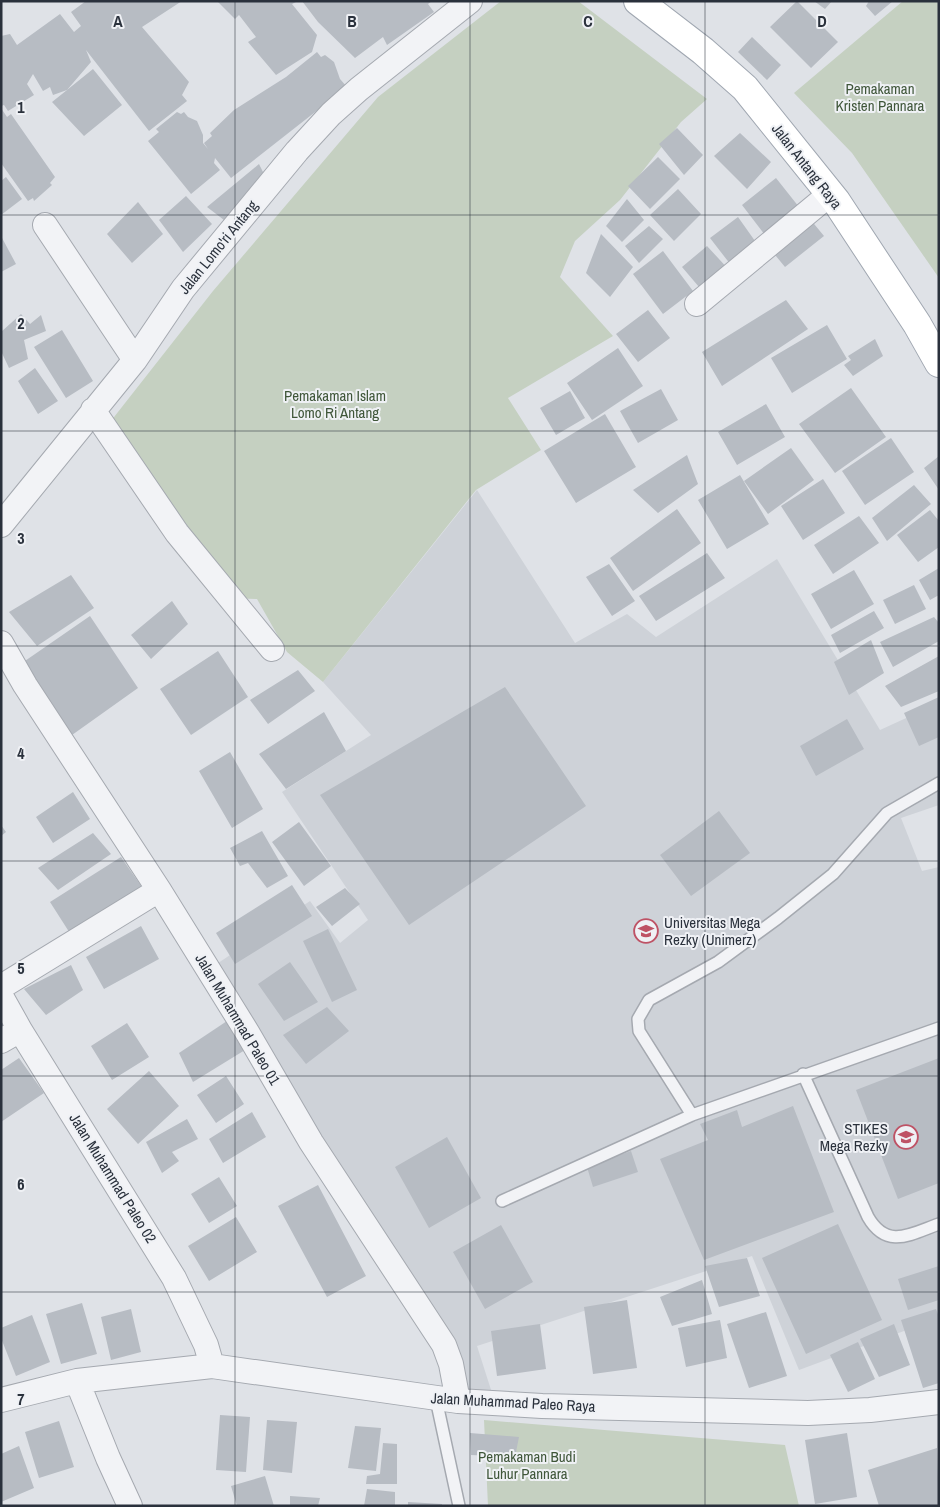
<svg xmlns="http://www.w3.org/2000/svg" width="940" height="1507" font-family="'Archivo Narrow',sans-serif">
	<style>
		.built { fill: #ced2d8 }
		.green { fill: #c5d0c1 }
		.building { fill: #b7bcc3 }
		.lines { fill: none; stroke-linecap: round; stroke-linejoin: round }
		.lane-casing { stroke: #a5a9b0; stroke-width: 14 }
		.street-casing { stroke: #a5a9b0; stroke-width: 26 }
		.primary-casing { stroke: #a0a7b1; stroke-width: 30 }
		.lane { stroke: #f2f3f6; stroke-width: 11 }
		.street { stroke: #f2f3f6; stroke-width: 24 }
		.primary { stroke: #fff; stroke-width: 28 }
		.grid { fill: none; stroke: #2a313c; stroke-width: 1; stroke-opacity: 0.55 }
		.labels { text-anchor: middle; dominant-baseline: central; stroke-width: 4; stroke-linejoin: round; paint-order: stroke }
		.park-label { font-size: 15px; fill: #3f5639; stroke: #eff1f5 }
		.street-label { font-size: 15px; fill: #2a313c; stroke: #eff1f5 }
		.poi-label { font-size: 15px; fill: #2a313c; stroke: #eff1f5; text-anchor: start }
		.grid-label { font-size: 16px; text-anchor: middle; font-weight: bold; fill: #2a313c; stroke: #eff1f5; stroke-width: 4; stroke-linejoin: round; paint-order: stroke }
	</style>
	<rect width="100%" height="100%" fill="#dfe2e7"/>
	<!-- built -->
	<path class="built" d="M477,490L575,643L627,614L656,637L777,559L880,730L939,703V805L901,818L922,871L939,867V1318L799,1370L752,1256L477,1346L492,1393L459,1395L325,1170L199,976L310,901L340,943L368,920L282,792L371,735L323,682Z"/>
	<!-- green -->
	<path class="green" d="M501,1H578L707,99L681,122L620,200L575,241L560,277L613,336L508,398L541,450L476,490L323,682L287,652L257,599L225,598L107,426L213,291L378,97Z
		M903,1H939V278L852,153L794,93Z
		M484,1420L785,1445L799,1506H488Z"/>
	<!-- building -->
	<path class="building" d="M86,1H182L142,27L189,82L182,95L187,101L149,131L86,50L91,62L67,90L93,69L122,105L84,136L52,102L67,90L53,95L50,87L43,91L33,74L27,84L34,95L8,111L4,105L1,106V36L10,34L17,45L60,14L74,32L81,26L71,12Z
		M217,1H298L292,4L317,35L312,52L276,75L248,42L256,37L239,15L235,19Z
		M302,1H432L428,4L434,12L387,45L383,37L355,58L318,22Z
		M797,1L838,42L811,68L770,27Z
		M814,1H832L825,9Z
		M869,1H893L875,16L866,6Z
		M752,37L781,65L767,80L738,52Z
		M317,52L321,57L325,55L334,62L340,79L347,87L231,178L215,158L214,163L220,170L191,194L148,141L159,132L156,129L177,112L181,114L184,112L188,117L197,121L203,135V143L208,149L204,143L212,136L210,133L234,110L286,77Z
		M1,108L7,117L11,114L55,177L50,183L52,185L34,201L33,198L28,201L1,163Z
		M677,128L703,155L684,175L659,144Z
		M740,133L771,162L747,189L714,156Z
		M658,157L680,179L650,209L628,186Z
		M259,164L266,178L224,220L207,207Z
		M6,177L22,199L1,215V181Z
		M776,178L799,207L765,235L742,205Z
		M678,189L701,214L674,241L650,215Z
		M186,196L212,224L183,252L159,220Z
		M627,199L644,220L622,242L606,226Z
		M138,202L163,234L132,263L107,234Z
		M738,217L760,248L734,269L710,238Z
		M810,219L824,236L785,267L771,250Z
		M649,226L663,239L639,263L625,246Z
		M601,234L633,267L610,297L586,273Z
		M1,236L16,264L1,272Z
		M707,246L731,272L705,294L682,267Z
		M663,251L693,291L663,314L633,274Z
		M786,300L808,329L722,386L702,352Z
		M648,310L670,338L638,362L616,334Z
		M21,314L30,324L41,315L46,331L24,340L28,359L9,368L1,351V332Z
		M827,325L847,359L792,393L771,358Z
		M62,330L93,381L66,398L34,347Z
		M875,339L883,356L853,376L844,365L851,360L848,356Z
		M618,348L643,386L592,420L567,383Z
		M35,368L58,401L38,414L18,381Z
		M851,388L886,437L835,473L799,424Z
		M661,389L678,420L638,443L620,411Z
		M570,391L585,418L556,435L540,408Z
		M766,404L785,437L737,465L718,432Z
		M605,414L636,467L576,503L544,451Z
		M891,438L914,472L865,505L842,471Z
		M791,448L814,480L768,514L744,481Z
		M687,455L698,484L658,513L633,490Z
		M939,456V490L924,468Z
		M740,475L769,524L727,549L698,500Z
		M823,479L845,513L803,540L781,506Z
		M914,485L931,504L887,541L872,518Z
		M677,509L701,543L633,591L610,558Z
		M930,510L939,521V547L918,562L897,535Z
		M859,516L879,543L833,574L814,545Z
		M707,553L725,578L656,621L639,596Z
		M609,564L635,601L612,616L586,577Z
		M939,568V595L930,600L919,580Z
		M854,570L874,604L831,629L811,594Z
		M71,575L94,608L37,646L9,612Z
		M914,585L926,609L895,624L883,600Z
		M172,601L188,624L151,659L131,635Z
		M874,611L884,628L840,653L831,635Z
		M90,616L138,688L72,735L22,663Z
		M934,617L939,623V641L893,667L880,642Z
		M871,640L884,673L849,695L834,662Z
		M218,651L248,697L191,735L160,689Z
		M939,656V691L901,707L885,686Z
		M298,670L315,691L268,724L250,700Z
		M505,687L586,806L409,925L320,795Z
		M939,697V737L919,746L904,713Z
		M324,712L346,751L286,789L259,754Z
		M847,719L864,749L816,776L800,746Z
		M230,752L263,809L232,828L199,771Z
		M73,792L90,819L53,843L36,817Z
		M719,811L750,853L691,896L660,855Z
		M299,822L331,866L304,886L272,842Z
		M1,825L6,832L1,836Z
		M262,831L288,876L267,888L248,863L240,866L230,848Z
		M93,833L111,854L58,890L38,868Z
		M121,857L146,893L73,938L50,902Z
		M292,885L312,916L235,964L216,933Z
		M345,888L360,904L332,926L316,907Z
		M141,926L159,959L104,989L86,957Z
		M328,929L357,990L332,1002L303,941Z
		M290,962L318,1002L284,1021L258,984Z
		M71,965L83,990L46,1015L24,989Z
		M327,1007L349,1031L306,1064L283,1035Z
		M227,1021L245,1050L193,1082L179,1053Z
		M127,1023L149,1057L112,1080L91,1046Z
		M19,1058L44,1093L1,1122V1070Z
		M939,1058V1183L898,1199L856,1090Z
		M149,1071L179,1106L138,1144L107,1109Z
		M226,1076L244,1104L216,1123L197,1095Z
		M793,1106L834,1212L704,1260L660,1159L708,1140L700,1124L737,1110L742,1127Z
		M252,1112L266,1137L223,1163L209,1139Z
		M187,1119L198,1139L172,1152L179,1161L162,1173L146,1142Z
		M447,1137L481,1198L429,1228L395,1167Z
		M631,1151L638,1172L593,1187L587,1167Z
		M219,1177L237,1206L209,1223L191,1194Z
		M318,1185L366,1276L327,1297L278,1206Z
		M236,1217L257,1252L209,1281L188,1246Z
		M838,1224L882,1320L806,1354L762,1258Z
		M501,1225L533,1282L485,1309L453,1252Z
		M747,1258L760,1296L719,1307L705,1266Z
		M939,1266V1300L908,1310L898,1279Z
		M702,1280L712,1314L672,1326L660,1297Z
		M627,1300L637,1368L593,1374L584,1307Z
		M82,1303L97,1354L61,1364L46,1314Z
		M131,1309L141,1352L111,1360L101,1317Z
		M936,1309L939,1317V1383L923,1388L901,1320Z
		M766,1312L787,1376L749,1388L727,1324Z
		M32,1315L50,1362L16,1376L1,1338V1328Z
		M720,1320L727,1358L686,1367L678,1328Z
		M540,1324L546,1369L497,1376L491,1331Z
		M894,1324L910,1365L879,1377L860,1339Z
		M858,1342L875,1379L848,1392L830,1355Z
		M220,1415L250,1417L246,1472L216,1470Z
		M267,1420L297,1422L292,1473L263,1470Z
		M59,1421L74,1467L39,1478L25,1432Z
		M355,1426L381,1428L376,1471L348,1468Z
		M470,1433L519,1437L515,1457L471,1455Z
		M847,1433L857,1497L815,1504L805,1440Z
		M383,1443L397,1444V1484H366L367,1476L380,1474Z
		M19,1446L34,1488L1,1502V1454Z
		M937,1448L939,1506H879L868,1470Z
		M265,1476L274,1506H237L231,1486Z
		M367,1489L395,1492V1506H364Z
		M290,1496L320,1498L318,1506H290Z
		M408,1502L442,1504V1506H408Z"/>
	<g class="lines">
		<!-- lane casing -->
		<g class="lane-casing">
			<path id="lane" d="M803,1074L868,1217C887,1250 911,1234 939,1224
				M692,1115L639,1031L638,1019L649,1000L718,962L778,918L833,874L887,813L939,783
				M502,1201L692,1115L939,1028
				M436,1399L459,1506"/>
		</g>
		<!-- street casing -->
		<g class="street-casing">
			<path id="street" d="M45,225L135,360
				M697,304L830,194
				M93,410L177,533L272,649
				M1,525L135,360L183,289L297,151L331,114L359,89L470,1
				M1,643L25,685L159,890L247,1032L311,1142L444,1345L451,1364L458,1401
				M1,987L159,890
				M1,996L20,1030L174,1278L206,1345L212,1366
				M1,1041L20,1030
				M77,1381L108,1458L130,1506
				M1,1400L77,1381L212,1366L458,1401L542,1406L808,1413L870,1410L939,1402"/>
		</g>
		<!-- primary casing -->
		<g class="primary-casing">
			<path id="primary" d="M638,1L703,51L745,88L836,201L917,324L939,363"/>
		</g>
		<!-- lane -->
		<use href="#lane" class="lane"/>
		<!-- street -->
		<use href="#street" class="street"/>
		<!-- primary -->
		<use href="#primary" class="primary"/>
	</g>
	<!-- grid -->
	<path class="grid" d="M235,1V1506M470,1V1506M705,1V1506M1,215H939M1,431H939M1,646H939M1,861H939M1,1076H939M1,1292H939"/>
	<!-- icons -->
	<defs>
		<g id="university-ring" transform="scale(1.25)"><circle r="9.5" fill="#eff1f5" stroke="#be5265" stroke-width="1.5"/><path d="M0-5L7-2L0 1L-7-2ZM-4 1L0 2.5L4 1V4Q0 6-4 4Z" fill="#be5265"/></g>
		<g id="school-ring" transform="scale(1.25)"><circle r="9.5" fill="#eff1f5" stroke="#be5265" stroke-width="1.5"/><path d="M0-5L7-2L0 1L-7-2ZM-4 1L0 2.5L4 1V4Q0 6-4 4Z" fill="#be5265"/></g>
	</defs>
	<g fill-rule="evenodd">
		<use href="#university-ring" x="646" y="931"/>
		<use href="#school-ring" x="906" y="1137"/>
	</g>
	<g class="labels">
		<!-- park labels -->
		<g class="park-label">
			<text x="880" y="88">Pemakaman<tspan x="880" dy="17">Kristen Pannara</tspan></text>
			<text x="335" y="395">Pemakaman Islam<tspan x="335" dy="17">Lomo Ri Antang</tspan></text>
			<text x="527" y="1456">Pemakaman Budi<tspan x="527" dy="17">Luhur Pannara</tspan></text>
		</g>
		<!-- street labels -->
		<g class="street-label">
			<text transform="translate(807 166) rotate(52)">Jalan Antang Raya</text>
			<text transform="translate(218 247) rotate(-51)">Jalan Lomo'ri Antang</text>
			<text transform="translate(238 1019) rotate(59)">Jalan Muhammad Paleo 01</text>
			<text transform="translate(113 1178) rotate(58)">Jalan Muhammad Paleo 02</text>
			<text transform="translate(513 1402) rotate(3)">Jalan Muhammad Paleo Raya</text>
		</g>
		<!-- poi labels -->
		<g class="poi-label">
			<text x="664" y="922">Universitas Mega<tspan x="664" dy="17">Rezky (Unimerz)</tspan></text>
			<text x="888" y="1128" text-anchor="end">STIKES<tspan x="888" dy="17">Mega Rezky</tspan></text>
		</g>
	</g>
	<g class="grid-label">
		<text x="118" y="27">A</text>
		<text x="352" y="27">B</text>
		<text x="588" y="27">C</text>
		<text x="822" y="27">D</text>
		<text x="21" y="113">1</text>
		<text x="21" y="329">2</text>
		<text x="21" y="544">3</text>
		<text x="21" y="759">4</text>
		<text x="21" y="974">5</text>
		<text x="21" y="1190">6</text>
		<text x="21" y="1405">7</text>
	</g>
	<!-- border -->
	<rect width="940" height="1507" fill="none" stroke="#2a313c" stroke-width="5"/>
</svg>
